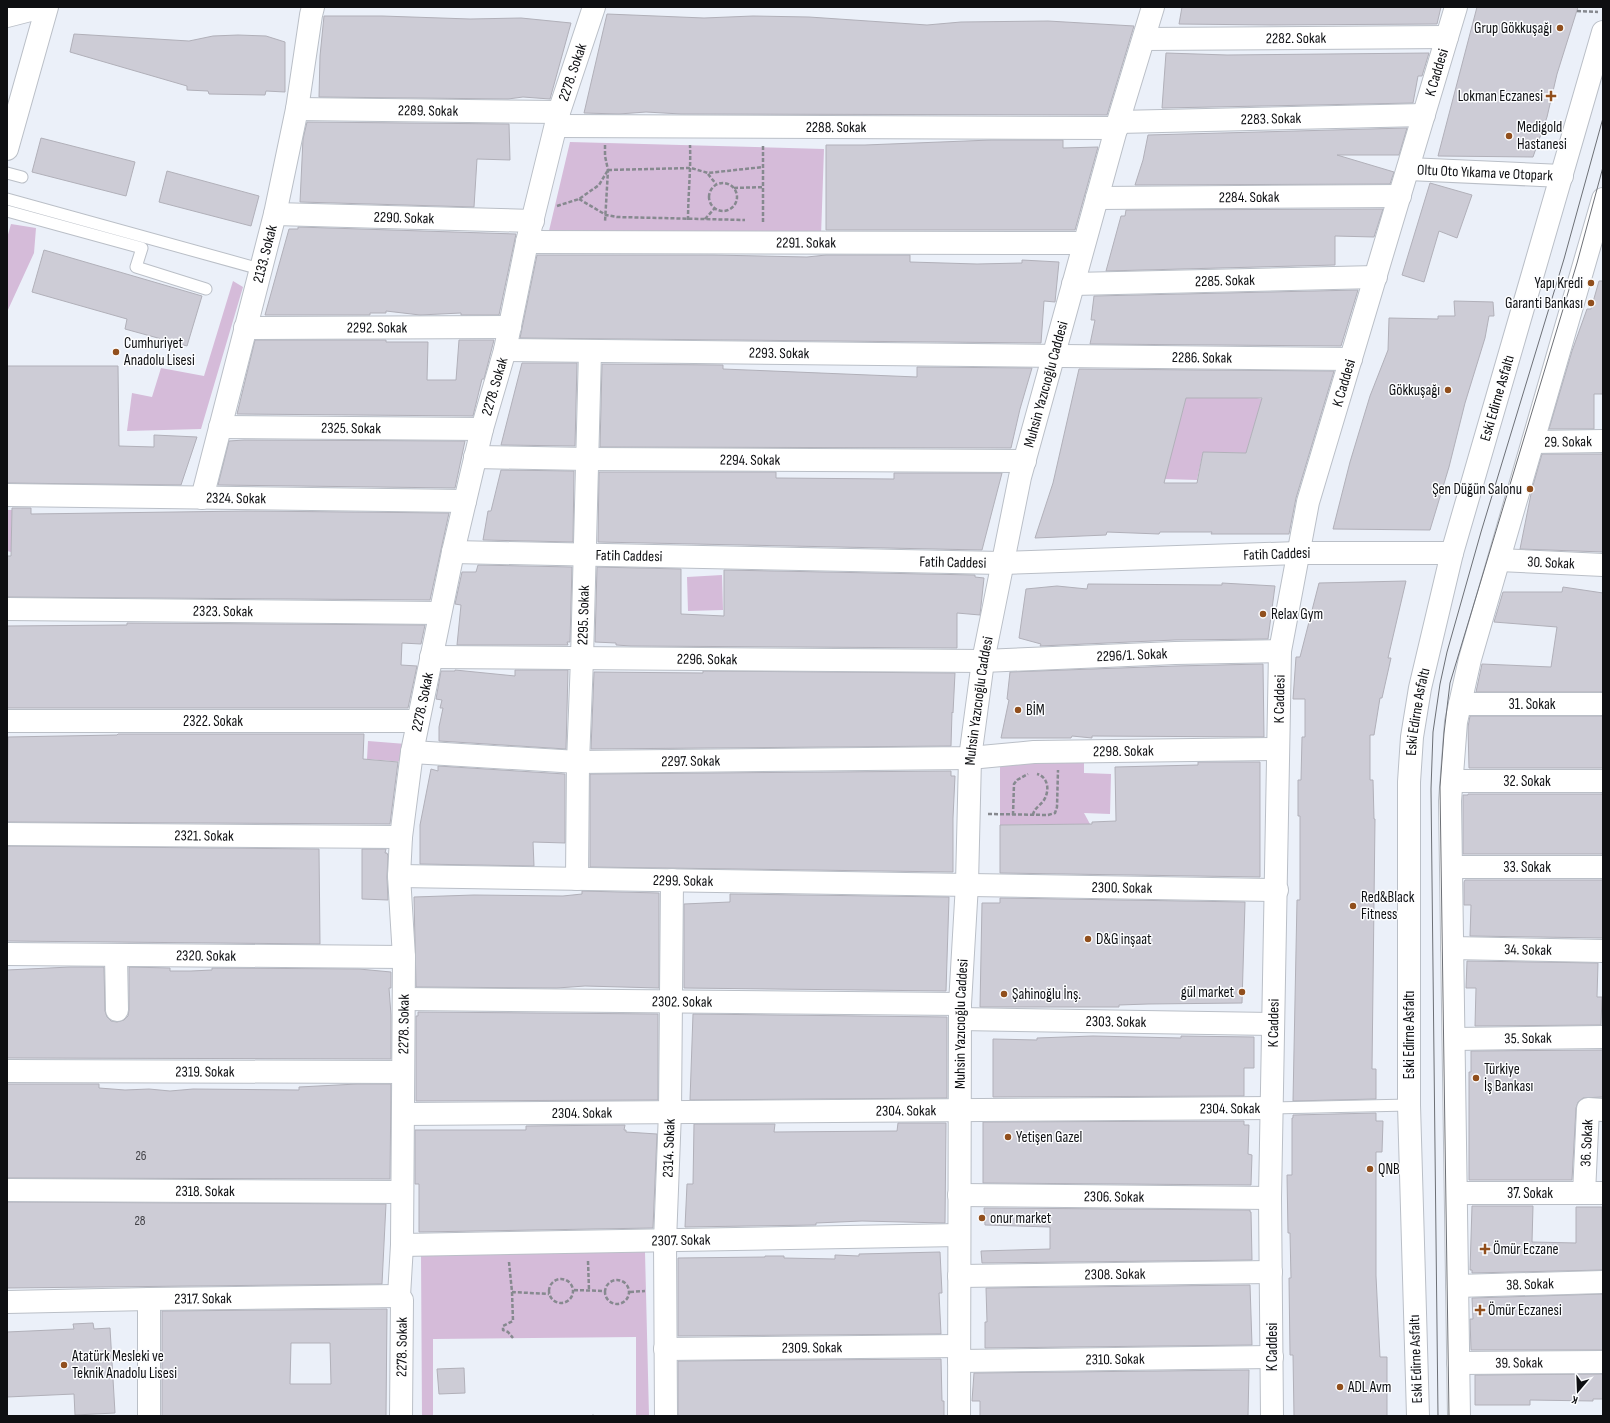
<svg xmlns="http://www.w3.org/2000/svg" width="1610" height="1423" font-family="'Sofia Sans Condensed',sans-serif">
	<style>
		.green { fill: #d5bbd9 }
		.building { fill: #cdccd6; stroke: #b1b0b9; fill-rule: evenodd }
		.lines { fill: none; stroke-linecap: round; stroke-linejoin: round }
		.lane-casing { stroke: #babfc7; stroke-width: 13 }
		.street-casing { stroke: #babfc7; stroke-width: 24 }
		.secondary-casing { stroke: #babfc7; stroke-width: 24 }
		.primary-casing { stroke: #babfc7; stroke-width: 24 }
		.path { stroke: #86898f; stroke-width: 2.5; stroke-dasharray: 4 2; stroke-linecap: butt }
		.lane { stroke: #fff; stroke-width: 11 }
		.street { stroke: #fff; stroke-width: 22 }
		.secondary { stroke: #fff; stroke-width: 22 }
		.primary { stroke: #fff; stroke-width: 22 }
		.tram { stroke: #6d7076; stroke-width: 1 }
		.poi-dot { fill: #914f1d; stroke: #fcfdff; stroke-width: 1.5 }
		.labels { text-anchor: middle; dominant-baseline: central; stroke-width: 3; stroke-linejoin: round; paint-order: stroke }
		.number-label { font-size: 13px; fill: #3e3e43 }
		.poi-label { font-size: 15px; fill: #0e0f12; stroke: #fcfdff; text-anchor: start }
		.street-label { font-size: 15px; fill: #0e0f12; stroke: #fcfdff }
	</style>
	<rect width="100%" height="100%" fill="#ebf0f9"/>
	<!-- green -->
	<path class="green" d="M570,142L824,149L821,236L548,235Z
		M11,224L36,228L34,253L7,312V238Z
		M233,281L243,287L201,429L127,431L132,393L152,397L161,368L204,376Z
		M1186,398H1257L1262,399L1246,453L1203,452L1197,480L1164,479Z
		M7,510H12L11,552L7,551Z
		M722,575L723,610L688,611L687,577Z
		M368,741L406,744L404,762L367,759Z
		M1000,762H1084V773L1111,774L1110,814L1084,813L1090,824L1000,825Z
		M645,1252L649,1416H636V1337L433,1339V1416H422L421,1255Z"/>
	<!-- building -->
	<path class="building" d="M1182,7H1441L1437,24L1271,25L1179,24Z
		M1477,7H1578L1557,74L1547,117L1533,157L1438,156Z
		M607,14L704,18L753,16L809,17L927,25L961,22L1048,21L1134,26L1107,115L681,114L646,112L619,114L584,113Z
		M324,16H382L470,19L521,18L571,23L550,99L523,97L508,99L319,97L320,56Z
		M74,34L189,41L213,36L238,35L266,36L285,42V92L266,91L265,95L209,94L208,91L187,90V86L70,52Z
		M1166,53L1227,55L1429,53L1422,76H1418L1413,103L1163,108H1162Z
		M307,122L509,124L510,160L477,159L474,207L300,202L303,139Z
		M1407,128L1399,155H1337L1394,172L1390,184L1135,185L1143,160L1148,135Z
		M41,138L135,162L126,196L32,172Z
		M991,140H1063V148L1098,147L1075,230H826V145H865Z
		M167,171L259,196L251,226L159,202Z
		M1430,183L1472,195L1457,238L1439,231L1424,282L1402,275Z
		M1383,209L1374,237L1335,236V265L1106,271L1121,216H1125L1126,210Z
		M298,227L516,234L499,315H461V313L420,315L386,311V313H370V315H265L289,229H298Z
		M44,250L202,296L187,346L125,329L127,319L32,292Z
		M537,255H713L807,257L826,255H910V262L977,264L1022,263V260L1059,262L1055,302L1044,301L1041,343L520,338Z
		M1599,281H1603V394H1594V429H1549L1572,351L1587,309H1591Z
		M1358,290L1341,346L1090,344L1095,320H1091L1094,296Z
		M1454,301L1493,302L1494,316H1489L1485,338L1465,403L1449,467L1430,530L1333,529L1350,462L1370,396L1388,350L1389,318L1438,319V316H1455Z
		M255,340H386V342H428L427,380H456L459,340H494L484,379H482L473,416L237,414Z
		M522,363H577L575,446L501,445Z
		M602,364L723,365V369L917,377V367L1032,368L1020,409L1011,448L600,447Z
		M7,366H118L119,446L154,447V435L197,437L181,485L7,483Z
		M1079,369L1334,371L1296,498L1289,534H1211L1212,532H1160L1159,534L1107,532L1106,535L1035,538L1053,483ZM1186,398H1262L1246,453L1203,452L1197,483H1164Z
		M244,440L465,441L455,488L218,485L229,441Z
		M1542,454H1603V552L1520,549L1532,489Z
		M501,470L574,471L573,542L483,540L488,511H491Z
		M599,472H776V478L894,479V473H1002L982,550L598,542Z
		M12,508H31V514L247,511L449,513L430,600L7,597V556H11Z
		M478,565L572,567L570,642H567L568,645H457L461,605L455,604L462,572H476Z
		M597,567L681,569V614L724,616V570L975,575V577L984,578L980,615L957,613V648L631,646L616,645V643L595,642Z
		M1406,581L1388,658H1391L1382,698H1380L1374,735H1370V780H1373L1374,819H1375L1372,1069H1376V1099L1293,1101L1297,900H1300V816H1298V780H1301L1302,737H1305V699H1293L1296,657H1300L1319,583Z
		M1222,583L1275,586L1268,639L1175,640L1040,646L1041,644L1019,638L1026,589L1057,586L1087,589L1088,584L1222,585Z
		M1563,587L1603,593V692H1476L1482,664L1551,667L1557,627L1494,622L1503,592H1562Z
		M127,623L425,625L421,644L402,643L401,665L417,666L408,708H7V626L127,625Z
		M1263,664L1264,737L1092,736V738L1072,736L1071,738H1001L1009,700L1007,699L1010,672L1175,666Z
		M455,670L515,676V670H568L566,749L439,741V727L443,708H440L442,700L436,699L441,671H455Z
		M703,671L955,673L953,713L952,712L951,746L591,749L594,672L703,673Z
		M1470,716H1603V768H1469L1468,727Z
		M118,734H364L363,759L398,762L390,824L7,822L8,737L117,735Z
		M1198,762H1260V877L1000,873V825L1092,824V822L1116,821L1115,767L1198,765Z
		M438,766L565,774V843L533,842L534,866L420,864V825L431,769L438,771Z
		M951,771V776H955L953,818V872L590,867V774Z
		M1468,794H1603V854H1463V795H1468Z
		M7,846L319,849L320,944L7,941Z
		M362,849H386L385,853H387L388,856L387,877L388,900L362,899Z
		M1465,880H1603V938L1470,936L1471,905H1464V882Z
		M582,891L659,893V988L585,986L557,988L416,987L414,897L474,895L563,896L582,894Z
		M730,894L949,897L946,991L684,988V904L730,902Z
		M1000,898L1245,902L1242,1003L1148,1004L1119,1005V1007H980L982,903H1000Z
		M1467,961L1598,963L1597,997H1602L1601,1025L1475,1026L1476,988H1466Z
		M70,967H104L105,1011L107,1017L111,1021L117,1022L124,1020L128,1016L129,1010V967L170,968V971H191L212,970V968L359,969L391,972V988H389L391,1015V1059L7,1058V970Z
		M418,1012L658,1014V1100L416,1101V1016H418Z
		M693,1014L947,1017V1098L690,1100Z
		M1093,1036L1181,1038V1036L1254,1037V1068H1244V1096L993,1097V1039L1037,1040V1038Z
		M1603,1050V1097L1583,1098L1578,1102L1576,1108L1572,1180H1469V1072H1471V1051Z
		M7,1084H99V1088L125,1090L149,1089L170,1091L193,1089L299,1090V1087L357,1084H391L390,1179L7,1178Z
		M1376,1113V1121H1383L1382,1152H1376V1276L1380,1357H1387V1416H1294L1293,1355H1290L1289,1278H1291L1290,1233H1288L1287,1175H1292V1118H1293V1115Z
		M1244,1121V1125H1249L1248,1154L1252,1155L1251,1185L983,1183V1122Z
		M898,1123H946L945,1223L862,1221L816,1223V1225L685,1227L687,1184H693L694,1124H775L774,1132L897,1131Z
		M625,1125L624,1130H626V1132L657,1134L653,1228L419,1232V1184H415V1130H526V1126Z
		M7,1202L386,1204L382,1284L7,1288Z
		M1472,1206H1533L1532,1242L1576,1243V1207H1602L1603,1270L1472,1273V1270H1470Z
		M984,1208L1250,1210V1212H1251L1252,1260L982,1263L981,1251L1050,1249V1227L985,1225Z
		M940,1252L942,1293H939L941,1334L678,1336V1258L765,1257V1256H784V1258L835,1259V1255L859,1256V1254Z
		M1250,1285L1252,1345L985,1348V1322H987L986,1288Z
		M1603,1294V1350H1471L1470,1319H1473L1472,1298Z
		M387,1309L386,1416H162V1311ZM291,1343H330L331,1384H290Z
		M93,1323L94,1329L110,1328L115,1413L75,1415L74,1394L7,1397V1332L74,1329L73,1324Z
		M941,1359L942,1401H944V1416H678V1361Z
		M464,1368L465,1393L439,1394L437,1369Z
		M1249,1370L1248,1416H980V1401H972L974,1373Z
		M1603,1374V1399H1593V1401L1530,1400V1405H1475V1375Z"/>
	<g class="lines">
		<!-- lane casing -->
		<g class="lane-casing">
			<path id="lane" d="M7,173L22,177
				M7,199L260,269
				M7,211L142,248L136,267L206,289
				M1272,1108L1409,1105"/>
		</g>
		<!-- street casing -->
		<g class="street-casing">
			<g id="street">
				<path id="s1" d="M1144,39L1447,37"/>
				<path id="s2" d="M297,109L559,112"/>
				<path id="s3" d="M1118,122L1424,115"/>
				<path id="s4" d="M556,126L1117,128"/>
				<path id="s5" d="M1408,169L1562,176"/>
				<path id="s6" d="M1097,198L1400,196"/>
				<path id="s7" d="M275,214L533,221"/>
				<path id="s8" d="M527,242L1084,243"/>
				<path id="s9" d="M1073,284L1376,277"/>
				<path id="s10" d="M245,328L510,327"/>
				<path id="s11" d="M505,350L1351,359"/>
				<path id="s12" d="M220,427L482,429"/>
				<path id="s13" d="M1533,442L1603,441"/>
				<path id="s14" d="M475,457L587,459L1025,461"/>
				<path id="s15" d="M7,495L465,501"/>
				<path id="s16" d="M202,498L275,214L297,109L311,15L313,7"/>
				<path id="s17" d="M453,552L1002,563"/>
				<path id="s18" d="M1499,560L1603,565"/>
				<path id="s19" d="M7,609L440,613"/>
				<path id="s20" d="M431,657L983,661L1175,653L1280,651"/>
				<path id="s21" d="M1460,704H1603"/>
				<path id="s22" d="M7,721H418"/>
				<path id="s23" d="M412,752L578,762L970,758L1034,752L1277,749"/>
				<path id="s24" d="M1452,781H1603"/>
				<path id="s25" d="M7,834L401,837"/>
				<path id="s26" d="M1451,867H1603"/>
				<path id="s27" d="M399,876L1277,890"/>
				<path id="s28" d="M577,879L578,762L582,659L590,351"/>
				<path id="s29" d="M1452,948L1603,951"/>
				<path id="s30" d="M7,954L404,957"/>
				<path d="M116,955L117,1010"/>
				<path id="s31" d="M404,999L960,1004"/>
				<path id="s32" d="M960,1019L1273,1024"/>
				<path id="s33" d="M1454,1039L1603,1037"/>
				<path id="s34" d="M7,1071L403,1072"/>
				<path id="s35" d="M403,1114L1272,1108"/>
				<path id="s36" d="M7,1190L402,1192"/>
				<path id="s37" d="M1456,1193H1603"/>
				<path id="s38" d="M1584,1193L1588,1109L1603,1110"/>
				<path id="s39" d="M959,1195L1270,1198"/>
				<path id="s40" d="M402,1245L959,1235"/>
				<path id="s41" d="M959,1276L1271,1272"/>
				<path id="s42" d="M1457,1286L1603,1282"/>
				<path id="s43" d="M7,1302L149,1299L399,1296"/>
				<path id="s44" d="M665,1349L959,1346"/>
				<path id="s45" d="M959,1361L1272,1357"/>
				<path id="s46" d="M1458,1363L1603,1362"/>
				<path d="M149,1416V1299"/>
				<path id="s47" d="M401,1416L402,1300L399,1296L402,1245L404,957L399,876L401,837L412,752L453,552L482,429L505,350L527,242L559,112L594,7"/>
				<path id="s48" d="M666,1416L665,1241L670,1112L672,880"/>
			</g>
		</g>
		<!-- secondary casing -->
		<g class="secondary-casing">
			<g id="secondary">
				<path d="M7,16L42,7"/>
				<path d="M7,149L47,7"/>
				<path id="s49" d="M1002,563L1298,553H1452"/>
				<path id="s50" d="M959,1416L960,1004L967,884L970,758L983,661L1020,477L1118,122L1153,7"/>
				<path id="s51" d="M1272,1416L1270,1198L1280,651L1308,502L1456,7"/>
			</g>
		</g>
		<!-- primary casing -->
		<g class="primary-casing">
			<g id="primary">
				<path id="s52" d="M1418,1416L1409,1105V782L1412,737L1420,688L1452,553L1603,32"/>
				<path d="M1459,1416L1450,801L1456,722L1470,659L1603,199"/>
			</g>
		</g>
		<!-- path -->
		<path class="path" d="M1577,11L1598,12
			M605,145V156L608,170L605,222
			M763,146V223
			M608,170L691,168L708,173L763,167
			M708,174L716,184
			M709 197a14 14 0 1 1 28 0a14 14 0 1 1-28 0Z
			M734,188L764,187
			M579,199L606,215L617,217L745,220
			M557,206L579,199L599,185L608,170
			M705,219L714,209
			M688,220C688,195 691,170 690,145
			M988,814L1048,815L1055,813L1057,807L1058,770
			M1013,815L1014,784L1017,780L1028,774
			M1033,815C1034,808 1040,806 1044,800C1050,790 1048,777 1037,774
			M588,1261L589,1290
			M509,1262L512,1292L549,1294
			M549 1291a12 12 0 1 1 24 0a12 12 0 1 1-24 0Z
			M605 1292a12 12 0 1 1 24 0a12 12 0 1 1-24 0Z
			M574,1290L605,1291
			M512,1292L513,1321L503,1326V1330L508,1332L513,1338
			M630,1292L645,1291
			M592,1416H594"/>
		<!-- lane -->
		<use href="#lane" class="lane"/>
		<!-- street -->
		<use href="#street" class="street"/>
		<!-- secondary -->
		<use href="#secondary" class="secondary"/>
		<!-- primary -->
		<use href="#primary" class="primary"/>
		<!-- tram -->
		<path class="tram" d="M1438,1416L1431,789L1433,732L1440,684L1447,652L1481,532L1564,259L1603,118
			M1449,1416L1440,787L1444,733L1450,683L1577,263L1603,167"/>
	</g>
	<!-- markers -->
	<g class="poi-dot">
		<circle cx="1560" cy="28" r="4"/>
		<path d="M1549 90h4v4h4v4h-4v4h-4v-4h-4v-4h4z"/>
		<circle cx="1509" cy="136" r="4"/>
		<circle cx="1591" cy="283" r="4"/>
		<circle cx="1591" cy="303" r="4"/>
		<circle cx="116" cy="352" r="4"/>
		<circle cx="1448" cy="390" r="4"/>
		<circle cx="1530" cy="489" r="4"/>
		<circle cx="1263" cy="614" r="4"/>
		<circle cx="1018" cy="710" r="4"/>
		<circle cx="1353" cy="906" r="4"/>
		<circle cx="1088" cy="939" r="4"/>
		<circle cx="1242" cy="992" r="4"/>
		<circle cx="1004" cy="994" r="4"/>
		<circle cx="1476" cy="1078" r="4"/>
		<circle cx="1008" cy="1137" r="4"/>
		<circle cx="1370" cy="1169" r="4"/>
		<circle cx="982" cy="1218" r="4"/>
		<path d="M1483 1243h4v4h4v4h-4v4h-4v-4h-4v-4h4z"/>
		<path d="M1478 1304h4v4h4v4h-4v4h-4v-4h-4v-4h4z"/>
		<circle cx="64" cy="1365" r="4"/>
		<circle cx="1340" cy="1387" r="4"/>
	</g>
	<g class="labels">
		<!-- number labels -->
		<g class="number-label">
			<text x="141" y="1156">26</text>
			<text x="140" y="1221">28</text>
		</g>
		<!-- poi labels -->
		<g class="poi-label">
			<text x="1552" y="28" text-anchor="end">Grup Gökkuşağı</text>
			<text x="1543" y="96" text-anchor="end">Lokman Eczanesi</text>
			<text x="1517" y="127">Medigold<tspan x="1517" dy="17">Hastanesi</tspan></text>
			<text x="1583" y="283" text-anchor="end">Yapı Kredi</text>
			<text x="1583" y="303" text-anchor="end">Garanti Bankası</text>
			<text x="124" y="343">Cumhuriyet<tspan x="124" dy="17">Anadolu Lisesi</tspan></text>
			<text x="1440" y="390" text-anchor="end">Gökkuşağı</text>
			<text x="1522" y="489" text-anchor="end">Şen Düğün Salonu</text>
			<text x="1271" y="614">Relax Gym</text>
			<text x="1026" y="710">BİM</text>
			<text x="1361" y="897">Red&amp;Black<tspan x="1361" dy="17">Fitness</tspan></text>
			<text x="1096" y="939">D&amp;G inşaat</text>
			<text x="1234" y="992" text-anchor="end">gül market</text>
			<text x="1012" y="994">Şahinoğlu İnş.</text>
			<text x="1484" y="1069">Türkiye<tspan x="1484" dy="17">İş Bankası</tspan></text>
			<text x="1016" y="1137">Yetişen Gazel</text>
			<text x="1378" y="1169">QNB</text>
			<text x="990" y="1218">onur market</text>
			<text x="1493" y="1249">Ömür Eczane</text>
			<text x="1488" y="1310">Ömür Eczanesi</text>
			<text x="72" y="1356">Atatürk Mesleki ve<tspan x="72" dy="17">Teknik Anadolu Lisesi</tspan></text>
			<text x="1348" y="1387">ADL Avm</text>
		</g>
		<!-- street labels -->
		<g class="street-label">
			<text stroke="none"><textPath href="#s1" startOffset="152">2282. Sokak</textPath></text>
			<text stroke="none"><textPath href="#s47" startOffset="1365">2278. Sokak</textPath></text>
			<text stroke="none"><textPath href="#s51" startOffset="1365">K Caddesi</textPath></text>
			<text stroke="none"><textPath href="#s2" startOffset="131">2289. Sokak</textPath></text>
			<text stroke="none"><textPath href="#s3" startOffset="153">2283. Sokak</textPath></text>
			<text stroke="none"><textPath href="#s4" startOffset="280">2288. Sokak</textPath></text>
			<text stroke="none"><textPath href="#s5" startOffset="77">Oltu Oto Yıkama ve Otopark</textPath></text>
			<text stroke="none"><textPath href="#s6" startOffset="152">2284. Sokak</textPath></text>
			<text stroke="none"><textPath href="#s7" startOffset="129">2290. Sokak</textPath></text>
			<text stroke="none"><textPath href="#s8" startOffset="279">2291. Sokak</textPath></text>
			<text stroke="none"><textPath href="#s16" startOffset="252">2133. Sokak</textPath></text>
			<text stroke="none"><textPath href="#s9" startOffset="152">2285. Sokak</textPath></text>
			<text stroke="none"><textPath href="#s10" startOffset="132">2292. Sokak</textPath></text>
			<text stroke="none"><textPath href="#s11" startOffset="274">2293. Sokak</textPath></text>
			<text stroke="none"><textPath href="#s11" startOffset="697">2286. Sokak</textPath></text>
			<text stroke="none"><textPath href="#s51" startOffset="1041">K Caddesi</textPath></text>
			<text stroke="none"><textPath href="#s50" startOffset="1040">Muhsin Yazıcıoğlu Caddesi</textPath></text>
			<text stroke="none"><textPath href="#s47" startOffset="1041">2278. Sokak</textPath></text>
			<text stroke="none"><textPath href="#s52" startOffset="1029">Eski Edirne Asfaltı</textPath></text>
			<text stroke="none"><textPath href="#s12" startOffset="131">2325. Sokak</textPath></text>
			<text stroke="none"><textPath href="#s13" startOffset="35">29. Sokak</textPath></text>
			<text stroke="none"><textPath href="#s14" startOffset="275">2294. Sokak</textPath></text>
			<text stroke="none"><textPath href="#s15" startOffset="229">2324. Sokak</textPath></text>
			<text stroke="none"><textPath href="#s49" startOffset="275">Fatih Caddesi</textPath></text>
			<text stroke="none"><textPath href="#s17" startOffset="176">Fatih Caddesi</textPath></text>
			<text stroke="none"><textPath href="#s17" startOffset="500">Fatih Caddesi</textPath></text>
			<text stroke="none"><textPath href="#s18" startOffset="52">30. Sokak</textPath></text>
			<text stroke="none"><textPath href="#s19" startOffset="216">2323. Sokak</textPath></text>
			<text stroke="none"><textPath href="#s28" startOffset="264">2295. Sokak</textPath></text>
			<text stroke="none"><textPath href="#s20" startOffset="701">2296/1. Sokak</textPath></text>
			<text stroke="none"><textPath href="#s20" startOffset="276">2296. Sokak</textPath></text>
			<text stroke="none"><textPath href="#s51" startOffset="717">K Caddesi</textPath></text>
			<text stroke="none"><textPath href="#s50" startOffset="716">Muhsin Yazıcıoğlu Caddesi</textPath></text>
			<text stroke="none"><textPath href="#s47" startOffset="717">2278. Sokak</textPath></text>
			<text stroke="none"><textPath href="#s21" startOffset="72">31. Sokak</textPath></text>
			<text stroke="none"><textPath href="#s52" startOffset="705">Eski Edirne Asfaltı</textPath></text>
			<text stroke="none"><textPath href="#s22" startOffset="206">2322. Sokak</textPath></text>
			<text stroke="none"><textPath href="#s23" startOffset="712">2298. Sokak</textPath></text>
			<text stroke="none"><textPath href="#s23" startOffset="279">2297. Sokak</textPath></text>
			<text stroke="none"><textPath href="#s24" startOffset="75">32. Sokak</textPath></text>
			<text stroke="none"><textPath href="#s25" startOffset="197">2321. Sokak</textPath></text>
			<text stroke="none"><textPath href="#s26" startOffset="76">33. Sokak</textPath></text>
			<text stroke="none"><textPath href="#s27" startOffset="284">2299. Sokak</textPath></text>
			<text stroke="none"><textPath href="#s27" startOffset="723">2300. Sokak</textPath></text>
			<text stroke="none"><textPath href="#s29" startOffset="76">34. Sokak</textPath></text>
			<text stroke="none"><textPath href="#s30" startOffset="199">2320. Sokak</textPath></text>
			<text stroke="none"><textPath href="#s31" startOffset="278">2302. Sokak</textPath></text>
			<text stroke="none"><textPath href="#s32" startOffset="156">2303. Sokak</textPath></text>
			<text stroke="none"><textPath href="#s51" startOffset="393">K Caddesi</textPath></text>
			<text stroke="none"><textPath href="#s47" startOffset="393">2278. Sokak</textPath></text>
			<text stroke="none"><textPath href="#s50" startOffset="392">Muhsin Yazıcıoğlu Caddesi</textPath></text>
			<text transform="translate(1409 1035) rotate(-90)">Eski Edirne Asfaltı</text>
			<text stroke="none"><textPath href="#s33" startOffset="74">35. Sokak</textPath></text>
			<text stroke="none"><textPath href="#s34" startOffset="198">2319. Sokak</textPath></text>
			<text stroke="none"><textPath href="#s35" startOffset="827">2304. Sokak</textPath></text>
			<text stroke="none"><textPath href="#s35" startOffset="503">2304. Sokak</textPath></text>
			<text stroke="none"><textPath href="#s35" startOffset="179">2304. Sokak</textPath></text>
			<text stroke="none"><textPath href="#s38" startOffset="50">36. Sokak</textPath></text>
			<text stroke="none"><textPath href="#s48" startOffset="268">2314. Sokak</textPath></text>
			<text stroke="none"><textPath href="#s36" startOffset="198">2318. Sokak</textPath></text>
			<text stroke="none"><textPath href="#s37" startOffset="74">37. Sokak</textPath></text>
			<text stroke="none"><textPath href="#s39" startOffset="155">2306. Sokak</textPath></text>
			<text stroke="none"><textPath href="#s40" startOffset="279">2307. Sokak</textPath></text>
			<text stroke="none"><textPath href="#s41" startOffset="156">2308. Sokak</textPath></text>
			<text stroke="none"><textPath href="#s42" startOffset="73">38. Sokak</textPath></text>
			<text stroke="none"><textPath href="#s43" startOffset="196">2317. Sokak</textPath></text>
			<text stroke="none"><textPath href="#s47" startOffset="69">2278. Sokak</textPath></text>
			<text stroke="none"><textPath href="#s44" startOffset="147">2309. Sokak</textPath></text>
			<text transform="translate(1272 1347) rotate(-90)">K Caddesi</text>
			<text stroke="none"><textPath href="#s45" startOffset="156">2310. Sokak</textPath></text>
			<text transform="translate(1416 1359) rotate(-92)">Eski Edirne Asfaltı</text>
			<text stroke="none"><textPath href="#s46" startOffset="61">39. Sokak</textPath></text>
		</g>
	</g>
	<!-- border -->
	<rect width="1610" height="1423" fill="none" stroke="#0e0f12" stroke-width="16"/>
	<!-- north arrow -->
	<g transform="translate(1578 1391) rotate(199)" stroke="#fcfdff" stroke-width="3" paint-order="stroke">
	<path d="M0-3L7 15L0 10L-7 15Z" fill="#0e0f12"/>
	<text y="-6" font-size="11" font-weight="bold" text-anchor="middle" fill="#0e0f12">K</text>
	</g>
</svg>
